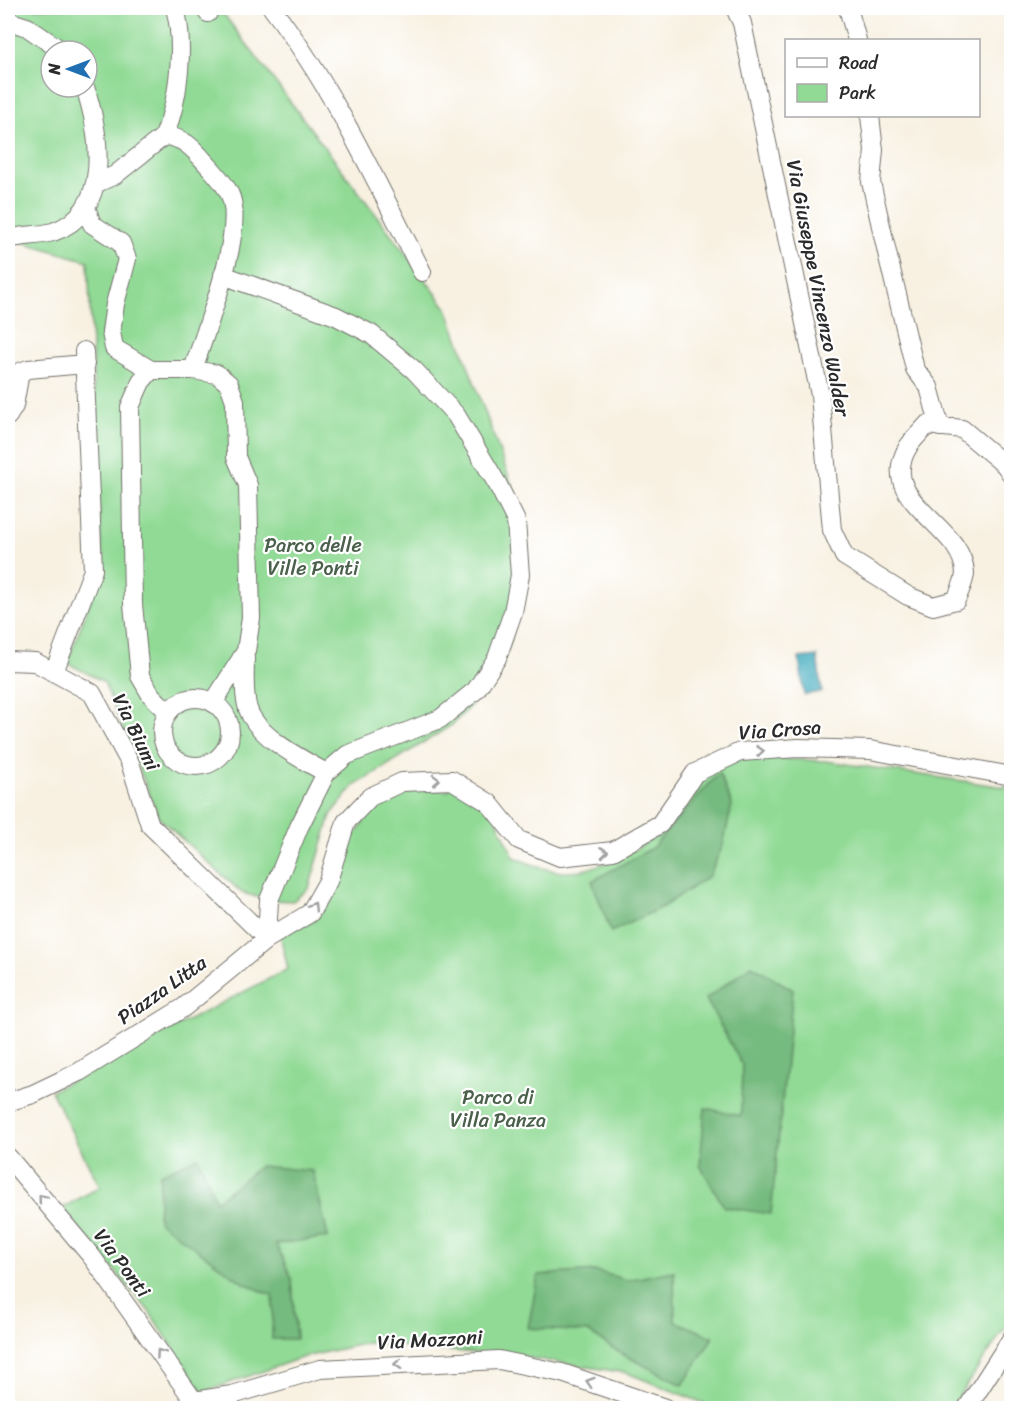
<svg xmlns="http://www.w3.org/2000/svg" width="1019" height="1416" font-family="Sriracha,sans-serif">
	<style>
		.green { fill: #91da95; stroke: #5e8260; stroke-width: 1.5; fill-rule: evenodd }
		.forest { fill: #74ba7e; stroke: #507254; stroke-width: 1.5 }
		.water { fill: #3da9bc; stroke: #346a74; stroke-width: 1.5 }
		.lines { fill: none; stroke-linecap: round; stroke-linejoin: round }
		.minor-casing { stroke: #73706b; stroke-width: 20 }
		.minor { stroke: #fff; stroke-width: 18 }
		.oneway { stroke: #a0a0a0 }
		.labels { text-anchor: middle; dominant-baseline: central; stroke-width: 4.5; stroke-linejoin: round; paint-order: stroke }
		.street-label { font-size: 20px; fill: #2b2b2b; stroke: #fff }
		.park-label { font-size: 20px; fill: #4a604b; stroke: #fff }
	</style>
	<rect width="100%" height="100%" fill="#fff"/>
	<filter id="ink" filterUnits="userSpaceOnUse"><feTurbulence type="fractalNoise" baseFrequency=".0167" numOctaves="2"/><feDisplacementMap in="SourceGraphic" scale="12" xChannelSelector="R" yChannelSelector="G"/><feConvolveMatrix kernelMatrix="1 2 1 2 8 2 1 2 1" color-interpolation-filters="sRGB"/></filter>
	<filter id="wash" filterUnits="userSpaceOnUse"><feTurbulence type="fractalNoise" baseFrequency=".008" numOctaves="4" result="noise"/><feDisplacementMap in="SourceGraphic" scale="24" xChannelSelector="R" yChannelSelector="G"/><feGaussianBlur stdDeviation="1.35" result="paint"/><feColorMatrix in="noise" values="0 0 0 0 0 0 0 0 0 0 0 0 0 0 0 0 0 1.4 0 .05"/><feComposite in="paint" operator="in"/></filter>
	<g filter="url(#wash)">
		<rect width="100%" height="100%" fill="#f8f1e2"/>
		<!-- green -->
		<path class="green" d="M8,8H219L447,308L522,513L511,640L495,680L452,725L354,786L331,815L309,888L293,901L269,900L242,893L159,818L104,682L67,663L102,569L88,261L8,238ZM51,51H87V87H51Z
			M747,757L826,761L1011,788V1319L951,1408H716L627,1373L530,1358L367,1343L304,1357L203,1392L148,1310L62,1208L100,1187L51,1091L288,969L280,934L314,921L328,905L340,880L346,844L361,827L374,803L396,791L426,787L448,791L452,780L489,803L514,857C531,864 549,872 567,872C595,871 648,847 667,827C675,818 679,804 685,795C700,772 723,765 747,757Z"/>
		<!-- forest -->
		<path class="forest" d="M719,773L732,805L723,845L709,876L664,906L611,932L592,881L652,848Z
			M752,965L793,990L771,1214L724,1207L700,1165L705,1108L741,1116L742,1065L706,999Z
			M198,1157L216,1201L260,1166L313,1171L328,1237L276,1244L292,1279L296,1339H272L273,1296L242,1282L158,1221L160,1174Z
			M595,1271L627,1280L674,1271L675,1321L713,1337L683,1385L622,1354L588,1332L528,1328L538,1275Z"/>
		<!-- water -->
		<path class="water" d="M817,656L822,692L804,695L799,658Z"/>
	</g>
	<g filter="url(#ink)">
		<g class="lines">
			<!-- minor casing -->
			<g class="minor-casing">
				<path id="minor" d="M205,8L208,13
					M272,8C334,89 376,181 422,272
					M735,8L742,23L820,395L832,530L844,556L908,596L933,606L956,600C959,592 965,581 965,573C963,524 875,502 908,447C913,439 921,432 927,425L962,429L1005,465L1012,475
					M848,8L857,40
					M8,21L27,27L62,51
					M870,116L874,150L871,182L888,257L915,369L929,387L940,427
					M164,136C179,101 185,44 175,8
					M95,184L115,175L164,136C183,137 193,148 205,162C214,172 225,183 230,195C246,230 205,331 193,370L217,374L229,384L235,401L236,457L248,485L251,618L246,651L213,703
					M86,207L92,224L121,243L127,259L115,304L111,332L114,348L151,370H193
					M8,239C22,235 39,236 53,232C113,211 100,134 85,87
					M223,275L336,316L371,334L414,370L456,415L498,485L516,521L520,575L513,612L497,658L476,690L440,719L347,755L326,773L299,827L269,900L267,939
					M151,370L141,382L130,407L133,604L140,676L151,695L168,712
					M8,416L14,406L20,372L28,369L85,364
					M245,658C245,674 243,693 248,709C257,737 302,759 326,773
					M8,661L35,662L92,693L130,763L150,825L267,939
					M54,672L93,570L84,351
					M162 732a34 34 0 1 1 68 0a34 34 0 1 1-68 0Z
					M8,1102L33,1094L79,1072L183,1008L267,939L310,913L328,881L346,822L370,797L402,782L452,780L489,803L519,840L560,857L613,851L660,824L695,773L740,752L798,748L870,750L1012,776
					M8,1157L92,1257L194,1401L232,1395L320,1369L499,1360L562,1373L665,1408
					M967,1408L1012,1338"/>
			</g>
			<!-- minor -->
			<use href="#minor" class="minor"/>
		</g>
		<!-- one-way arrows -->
		<defs><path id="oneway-chevron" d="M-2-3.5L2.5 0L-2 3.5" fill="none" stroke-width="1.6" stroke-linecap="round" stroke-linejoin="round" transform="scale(1.5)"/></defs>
		<g class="oneway">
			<use href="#oneway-chevron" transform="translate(760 751) rotate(-5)"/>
			<use href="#oneway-chevron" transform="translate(436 780) rotate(-2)"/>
			<use href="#oneway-chevron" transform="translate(604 852) rotate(-7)"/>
			<use href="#oneway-chevron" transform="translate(313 906) rotate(-58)"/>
			<use href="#oneway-chevron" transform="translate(42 1198) rotate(-130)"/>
			<use href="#oneway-chevron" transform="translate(160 1353) rotate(-125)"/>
			<use href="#oneway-chevron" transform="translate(398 1364) rotate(177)"/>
			<use href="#oneway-chevron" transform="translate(590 1382) rotate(-162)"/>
		</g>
	</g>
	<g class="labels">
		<!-- street labels -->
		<g class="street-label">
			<text transform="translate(818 288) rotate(79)">Via Giuseppe Vincenzo Walder</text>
			<text transform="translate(780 730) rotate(-4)">Via Crosa</text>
			<text transform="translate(136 732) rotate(64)">Via Biumi</text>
			<text transform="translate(162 990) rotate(-35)">Piazza Litta</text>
			<text transform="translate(122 1263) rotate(53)">Via Ponti</text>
			<text transform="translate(430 1340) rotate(-3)">Via Mozzoni</text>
		</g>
		<!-- park labels -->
		<g class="park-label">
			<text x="313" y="545">Parco delle<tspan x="313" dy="23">Ville Ponti</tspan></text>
			<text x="498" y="1097">Parco di<tspan x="498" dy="23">Villa Panza</tspan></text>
		</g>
	</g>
	<!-- margin -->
	<rect width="1019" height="1416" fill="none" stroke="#fff" stroke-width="30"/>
	<!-- legend -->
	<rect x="785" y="39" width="195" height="78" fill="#ffffff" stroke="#aaaaaa" stroke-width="1.5"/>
	<rect x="797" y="58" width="30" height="9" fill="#ffffff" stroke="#aaaaaa" stroke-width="1.5"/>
	<text x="839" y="69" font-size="18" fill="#2b2b2b">Road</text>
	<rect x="797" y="84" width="30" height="18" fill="#91da95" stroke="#aaaaaa" stroke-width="1.5"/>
	<text x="839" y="99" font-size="18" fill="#2b2b2b">Park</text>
	<!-- north arrow -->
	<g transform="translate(69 69) rotate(270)"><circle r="28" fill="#ffffff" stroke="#aaaaaa" stroke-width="1.5"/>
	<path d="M0-4.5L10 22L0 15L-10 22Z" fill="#1f6fb2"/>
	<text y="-9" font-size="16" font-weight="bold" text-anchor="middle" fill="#2b2b2b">N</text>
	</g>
</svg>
